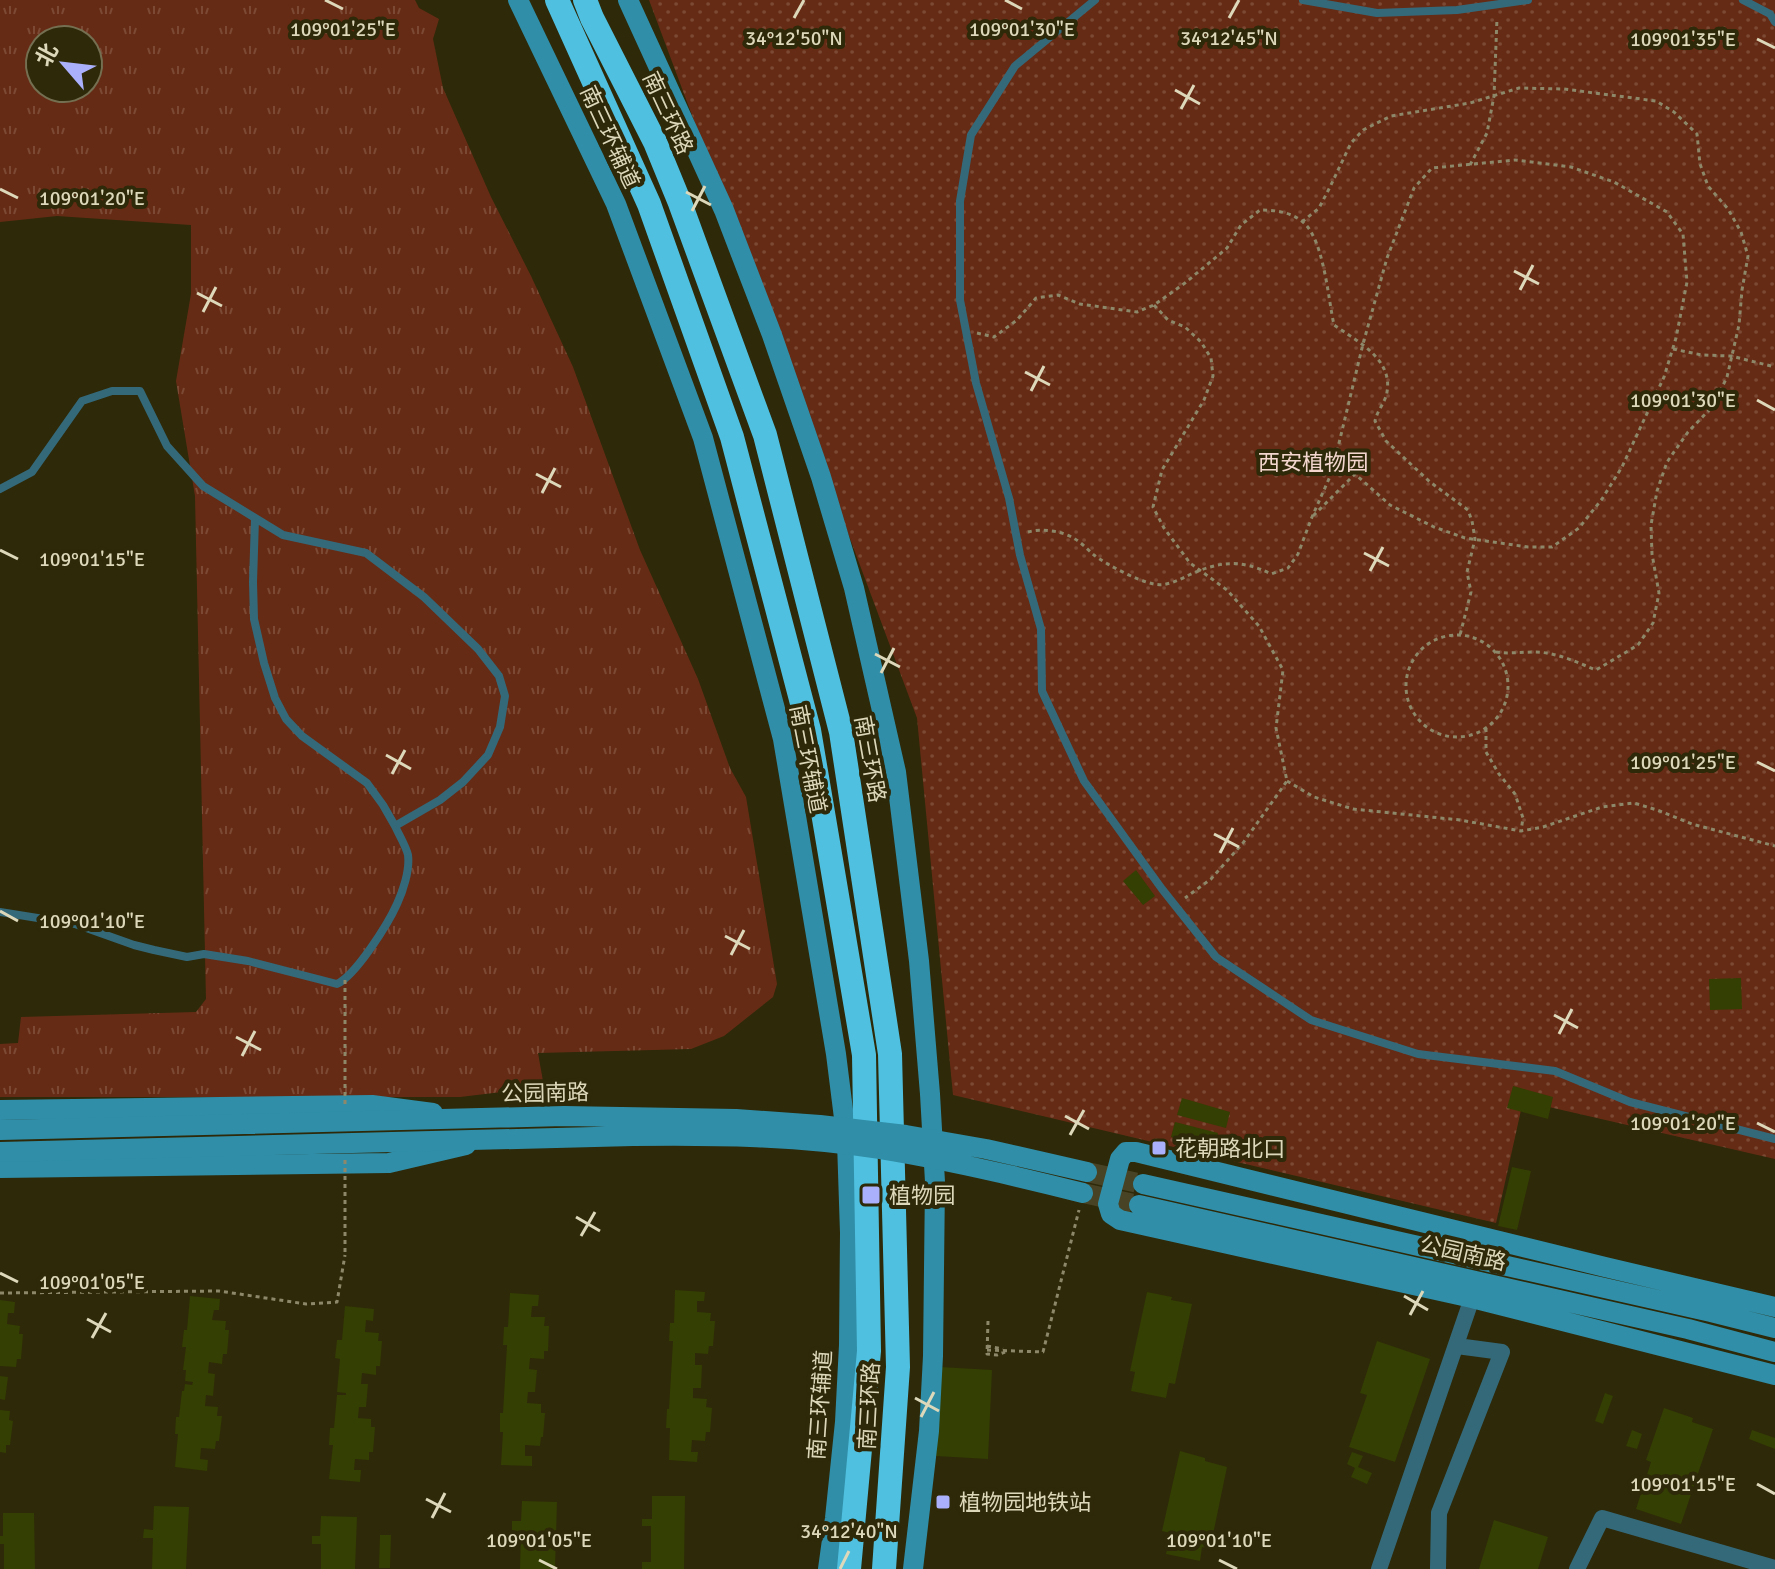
<svg xmlns="http://www.w3.org/2000/svg" width="1775" height="1569" font-family="Signika,'Noto Sans SC',sans-serif">
	<style>
		.grass { fill: url(#grass-tufts); fill-rule: evenodd }
		.garden { fill: url(#garden-dots) }
		.building { fill: #343f03 }
		.lines { fill: none; stroke-linecap: round; stroke-linejoin: round }
		.secondary-tunnel { stroke: #484324; stroke-width: 20; stroke-dasharray: 20 10; stroke-linecap: butt }
		.path { stroke: #8d8869; stroke-width: 3; stroke-dasharray: 4 4; stroke-linecap: butt }
		.lane { stroke: #34697a; stroke-width: 8 }
		.street { stroke: #34697a; stroke-width: 16 }
		.secondary { stroke: #308ea8; stroke-width: 20 }
		.highway { stroke: #4fc0e0; stroke-width: 24 }
		.path-bridge { stroke: #8d8869; stroke-width: 3; stroke-dasharray: 4 4; stroke-linecap: butt }
		.secondary-bridge { stroke: #308ea8; stroke-width: 20 }
		.ticks { fill: none; stroke: #ddd8ba; stroke-width: 3 }
		.poi-dot { fill: #aab0fb; stroke: #2e2909; stroke-width: 3 }
		.labels { text-anchor: middle; dominant-baseline: central; stroke-width: 8; stroke-linejoin: round; paint-order: stroke }
		.street-label { font-size: 22px; fill: #ddd8ba; stroke: #2e2909 }
		.park-label { font-size: 22px; fill: #f3d7ce; stroke: #2e2909 }
		.poi-label { font-size: 22px; fill: #ddd8ba; stroke: #2e2909; text-anchor: start }
		.ticks-label { font-size: 20px; text-anchor: middle; fill: #ddd8ba; stroke: #2e2909; stroke-width: 8; stroke-linejoin: round; paint-order: stroke }
	</style>
	<defs>
		<pattern id="grass-tufts" width="24" height="20" patternUnits="userSpaceOnUse" patternTransform="scale(2)"><rect width="24" height="20" fill="#662b14"/><path d="M3 7l-1-3M5 7V3M7 7l1-3M15 17l-1-3M17 17v-4M19 17l1-3" fill="none" stroke="#7b4934"/></pattern>
		<pattern id="garden-dots" width="8" height="8" patternUnits="userSpaceOnUse" patternTransform="scale(2)"><rect width="8" height="8" fill="#662b14"/><path d="M2 2h.1M6 6h.1" fill="none" stroke="#7b4934" stroke-width="1.8" stroke-linecap="round"/></pattern>
	</defs>
	<rect width="100%" height="100%" fill="#2e2909"/>
	<!-- grass -->
	<path class="grass" d="M0,0H415L419,8L439,19L433,39L443,88L491,197L531,276L573,367L640,550L698,679L730,768L746,797L777,984L773,997L724,1036L691,1049L538,1053L544,1087L460,1097H0V1044L18,1043L21,1017L196,1012L206,999L195,496L176,381L191,294V225L57,216L0,222ZM40,40H88V88H40Z"/>
	<!-- garden -->
	<path class="garden" d="M649,0H1775V1159L1523,1101L1496,1223L953,1095L917,718Z"/>
	<!-- building -->
	<path class="building" d="M1136,870L1155,896L1143,905L1123,881Z
		M1741,978L1742,1009L1710,1010L1709,979Z
		M1513,1086L1553,1097L1548,1119L1507,1108Z
		M1182,1098L1230,1112L1226,1128L1177,1115Z
		M1175,1122L1218,1133L1214,1149L1171,1137Z
		M1512,1167L1531,1171L1517,1230L1498,1226Z
		M675,1290L705,1292L704,1301H697V1312L711,1313L710,1321H715L713,1346H709L708,1354L695,1353V1365H702L701,1388H693V1398L707,1399L706,1407L712,1408L710,1432H706L705,1441L692,1440L691,1452H698L697,1462L669,1460L670,1428H666L667,1409H669L673,1341H669L670,1323H674Z
		M1147,1292L1172,1297L1171,1300L1192,1304L1175,1384L1169,1383L1166,1398L1131,1391L1135,1372L1130,1371Z
		M510,1293L539,1295L538,1306H532L531,1317H545L544,1326H549L548,1351H544V1359L530,1358L529,1369L537,1370L535,1392H528L527,1403L541,1404V1413H545L543,1437H541L540,1446L525,1445V1456H532V1466L501,1465L503,1432H500V1413H503L507,1345H503L504,1327H508Z
		M190,1296L220,1299L219,1310H214L212,1320L226,1321L225,1330H229L227,1354H223L222,1364L209,1362L208,1373L215,1374L213,1396L206,1395L205,1406L218,1407L217,1416H222L219,1441H216L215,1449L201,1448L200,1459L208,1460L207,1471L175,1467L178,1434H175L176,1417H179L182,1391H184L185,1384L192,1385L193,1382L185,1381L186,1370H183L186,1347H182L184,1330H187Z
		M0,1300L15,1302L14,1313H8L7,1324L20,1326L19,1334H23L21,1359H17L16,1367L0,1366Z
		M345,1306L374,1309L373,1321L366,1320L365,1332L379,1333L378,1341H382L380,1366H376V1375L362,1373L361,1384H368L366,1407H359L358,1418L371,1419V1427H375L373,1452H369V1460L355,1459L354,1470H361L360,1482L329,1479L333,1445H329L330,1428H334L337,1395H346V1393L337,1392L340,1359L335,1358L337,1340H342Z
		M1377,1341L1430,1359L1395,1462L1349,1447L1367,1395L1360,1393Z
		M940,1367L992,1370L988,1459L936,1456Z
		M0,1376L8,1377L5,1400L0,1399Z
		M1605,1393L1613,1396L1603,1424L1595,1421Z
		M1664,1408L1693,1418L1692,1422L1713,1429L1681,1524L1636,1509L1651,1462L1646,1460Z
		M0,1410L10,1411L9,1420L13,1421L10,1445H6V1453L0,1452Z
		M1632,1430L1642,1434L1637,1449L1626,1446Z
		M1752,1430L1775,1438V1449L1749,1439Z
		M1180,1451L1205,1458V1461L1227,1467L1210,1549L1202,1547L1200,1561L1166,1554L1170,1533L1162,1531Z
		M1352,1452L1363,1456L1358,1467L1372,1473L1367,1484L1351,1477L1355,1468L1347,1464Z
		M652,1496H685L684,1569H642V1562H651V1526H642V1519H652Z
		M522,1501L557,1502L555,1569H520L521,1532H512V1521H521Z
		M154,1506L189,1507L186,1569H152L153,1538H143L144,1529L153,1530Z
		M3,1513H34L35,1569H4V1544H0V1536H3Z
		M321,1516L357,1517L355,1569H321V1544H312V1536H320Z
		M1494,1520L1548,1537L1538,1569H1479Z
		M380,1535H391L390,1568H379Z"/>
	<g class="lines">
		<!-- secondary-tunnel -->
		<path class="secondary-tunnel" d="M1087,1172L1143,1184
			M1083,1193L1139,1205"/>
		<!-- path -->
		<path class="path" d="M1470,165L1487,133L1494,96L1497,18
			M1302,222L1319,208L1330,187L1351,143L1363,130L1391,116L1470,103L1519,88L1564,89L1656,101L1674,112L1697,134L1700,164L1708,186L1728,209L1741,232L1748,256L1742,290L1739,325L1727,377L1713,406L1688,432L1667,462L1657,491L1651,525L1652,554L1659,593L1653,623L1638,645L1596,670C1576,662 1556,652 1534,652C1521,652 1509,654 1496,652
			M1154,305L1168,320L1185,327L1201,342L1211,358L1213,376L1204,400L1162,470L1153,507L1164,528L1190,563L1227,590L1259,626L1283,670L1276,728L1287,781L1243,843L1211,879L1185,898
			M977,333L994,337L1017,320L1036,298L1058,295L1080,304L1137,312L1154,305L1185,283L1227,248L1241,225L1260,210C1275,210 1291,212 1303,222C1324,240 1328,298 1334,325C1357,341 1393,359 1387,392C1386,401 1377,411 1375,421L1386,441L1430,482L1468,510L1472,521L1475,539L1467,572L1471,592L1460,635
			M1673,349L1702,355L1731,356L1775,367
			M1028,532C1042,528 1063,531 1075,539C1082,543 1088,550 1094,555C1107,565 1138,581 1154,584C1165,587 1179,580 1189,575C1220,561 1241,559 1271,574L1288,568L1298,554L1312,517L1332,472L1363,344L1387,258L1414,188L1432,168L1515,160L1571,167L1614,182L1667,212L1683,234L1687,282L1676,338L1664,377L1622,467L1602,499L1579,528L1552,547H1528L1465,538L1434,527L1390,505L1355,474L1312,517
			M1406 686a51 51 0 1 1 102 0a51 51 0 1 1-102 0Z
			M1486,728V752L1499,774L1515,794L1523,818L1521,831
			M1287,781L1314,797L1353,809L1460,820L1521,831L1543,827L1602,807L1634,803L1657,810L1692,824L1775,846
			M0,1293L219,1291L306,1304L337,1302L345,1255
			M988,1321L987,1354L997,1355L1005,1352
			M987,1346L1003,1349
			M987,1350L1043,1352L1079,1210"/>
		<!-- lane -->
		<path class="lane" d="M1095,0L1015,66L971,135L960,201V300L976,383L1009,498L1020,555L1041,629L1042,691L1084,781L1162,889L1216,957L1311,1020L1418,1054L1555,1071L1630,1102L1775,1139
			M1303,0L1377,13L1457,10L1528,0
			M1743,0L1770,14L1775,22
			M0,489L32,472L82,401L112,391H140L167,446L203,486L283,535L366,553L424,597L478,649L499,676L505,696L500,727L488,755L463,782L440,800L395,826C399,835 406,846 408,855C410,870 403,891 397,904C388,924 356,975 337,984L248,961L204,954L187,957L154,950L134,945L75,924L0,912
			M255,519L253,582L254,619L264,663L275,698L286,719L302,736L367,783L383,805L395,826"/>
		<!-- street -->
		<path class="street" d="M1379,1569L1472,1298
			M1438,1569L1439,1513L1502,1352L1457,1346
			M1577,1569L1602,1518L1775,1568"/>
		<!-- secondary -->
		<path class="secondary" d="M518,0L616,204L703,438L783,739L836,1054L847,1142L850,1233L849,1345L845,1422L835,1518L828,1569
			M628,0L724,210L772,335L821,477L854,588L896,772L919,961L930,1094L935,1182L933,1356L929,1431L913,1569
			M0,1110L372,1105L433,1113
			M0,1168L389,1163L466,1145
			M1143,1184L1711,1312L1775,1328
			M1139,1205L1688,1329L1775,1352
			M1775,1307L1605,1267L1136,1152H1126L1120,1159L1108,1204L1111,1214L1120,1220L1472,1298L1775,1375"/>
		<!-- highway -->
		<path class="highway" d="M557,0L649,204L732,437L809,730L864,1055L869,1351L849,1569
			M585,0L592,18L655,142L680,203L765,435L841,732L890,1054L898,1367L884,1569"/>
		<!-- path-bridge -->
		<path class="path-bridge" d="M345,980V1105
			M345,1160V1255"/>
		<!-- secondary-bridge -->
		<path class="secondary-bridge" d="M0,1130L564,1116L736,1119L820,1125L906,1135L986,1149L1087,1172
			M0,1152L633,1136C715,1135 798,1136 879,1149C947,1160 1016,1176 1083,1193"/>
	</g>
	<!-- ticks -->
	<path class="ticks" d="M325,0L343,9M1005,0L1022,9M794,18L804,0M1229,18L1239,0M1757,39L1775,48M1175,90L1200,104M1181,109L1194,85M0,189L18,198M686,192L711,205M692,211L705,186M1514,271L1539,284M1520,290L1533,265M197,293L222,306M203,312L216,287M1025,372L1050,385M1031,391L1044,366M1757,400L1775,410M536,474L561,487M542,493L555,468M0,550L18,559M1364,553L1389,566M1370,571L1383,547M875,654L900,667M881,673L894,648M386,755L411,769M1757,762L1775,771M392,774L405,750M1214,834L1239,847M1220,853L1233,828M0,911L18,921M725,936L750,949M731,955L744,930M1554,1015L1578,1028M1559,1034L1572,1009M236,1037L261,1050M242,1056L255,1031M1065,1116L1089,1129M1757,1123L1775,1132M1070,1135L1084,1110M576,1217L600,1231M581,1236L595,1212M0,1273L18,1282M1404,1296L1428,1310M1410,1315L1423,1291M87,1319L111,1332M92,1338L106,1313M915,1398L939,1411M921,1417L934,1392M1757,1484L1775,1494M426,1499L451,1512M432,1518L445,1493M539,1560L557,1569M1219,1560L1237,1569M840,1569L849,1551"/>
	<!-- markers -->
	<g class="poi-dot">
		<rect x="1151" y="1140" width="16" height="16" rx="4"/>
		<rect x="861" y="1185" width="20" height="20" rx="4"/>
		<rect x="935" y="1494" width="16" height="16" rx="4"/>
	</g>
	<g class="labels">
		<!-- street labels -->
		<g class="street-label">
			<text transform="translate(668 113) rotate(65)">南三环路</text>
			<text transform="translate(610 137) rotate(65)">南三环辅道</text>
			<text transform="translate(808 759) rotate(79)">南三环辅道</text>
			<text transform="translate(870 759) rotate(80)">南三环路</text>
			<text transform="translate(545 1093) rotate(-1)">公园南路</text>
			<text transform="translate(1463 1253) rotate(13)">公园南路</text>
			<text transform="translate(820 1405) rotate(-86)">南三环辅道</text>
			<text transform="translate(869 1406) rotate(-87)">南三环路</text>
		</g>
		<!-- park labels -->
		<g class="park-label">
			<text x="1313" y="462">西安植物园</text>
		</g>
		<!-- poi labels -->
		<g class="poi-label">
			<text x="1175" y="1148">花朝路北口</text>
			<text x="889" y="1195">植物园</text>
			<text x="959" y="1502">植物园地铁站</text>
		</g>
	</g>
	<g class="ticks-label">
		<text x="343" y="36">109°01'25"E</text>
		<text x="1022" y="36">109°01'30"E</text>
		<text x="794" y="45">34°12'50"N</text>
		<text x="1229" y="45">34°12'45"N</text>
		<text x="1683" y="46">109°01'35"E</text>
		<text x="92" y="205">109°01'20"E</text>
		<text x="1683" y="407">109°01'30"E</text>
		<text x="92" y="566">109°01'15"E</text>
		<text x="1683" y="769">109°01'25"E</text>
		<text x="92" y="928">109°01'10"E</text>
		<text x="1683" y="1130">109°01'20"E</text>
		<text x="92" y="1289">109°01'05"E</text>
		<text x="1683" y="1491">109°01'15"E</text>
		<text x="849" y="1538">34°12'40"N</text>
		<text x="539" y="1547">109°01'05"E</text>
		<text x="1219" y="1547">109°01'10"E</text>
	</g>
	<!-- north arrow -->
	<g transform="translate(64 64) rotate(298)"><circle r="38" fill="#2e2909" stroke="#746f50" stroke-width="2"/>
	<path d="M0-6L14 30L0 20L-14 30Z" fill="#aab0fb"/>
	<text y="-12" font-size="22" font-weight="bold" text-anchor="middle" fill="#ddd8ba">北</text>
	</g>
</svg>
